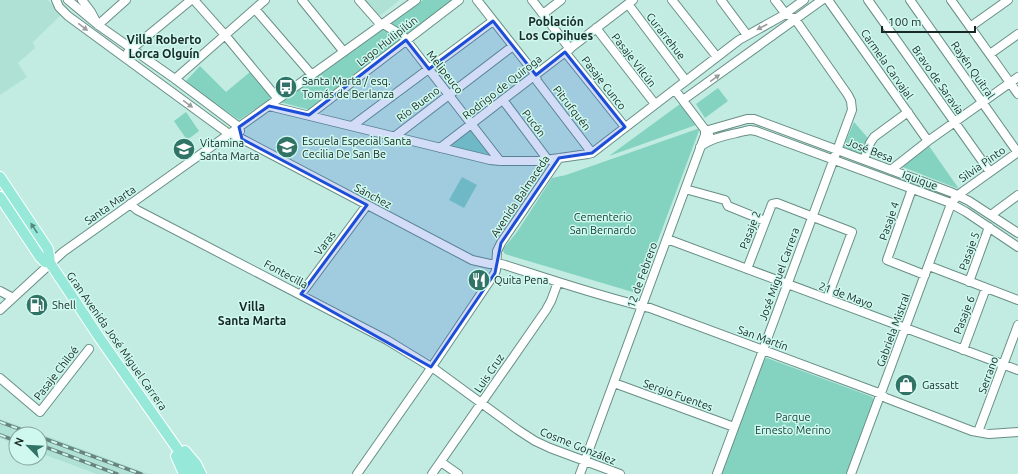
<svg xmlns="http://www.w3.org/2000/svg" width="1018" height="474" font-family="Ubuntu,sans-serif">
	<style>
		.built { fill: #afe1d4 }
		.green { fill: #84d3c1 }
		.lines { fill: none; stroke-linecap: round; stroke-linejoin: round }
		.minor-casing { stroke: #688f86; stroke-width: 10 }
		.major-casing { stroke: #fff; stroke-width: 12 }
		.minor { stroke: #fff; stroke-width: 8 }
		.major { stroke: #96e9d9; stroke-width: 10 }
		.rail-casing { stroke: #68847d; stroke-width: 3.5 }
		.rail { stroke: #cff9ee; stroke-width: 2; stroke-dasharray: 6; stroke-linecap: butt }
		.oneway { fill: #979e9c }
		.oneway2 { fill: #57887e }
		.marked { fill: #1d4ed8; fill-opacity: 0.2; stroke: #1d4ed8; stroke-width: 3; stroke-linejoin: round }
		.labels { text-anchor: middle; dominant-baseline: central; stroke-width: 3; stroke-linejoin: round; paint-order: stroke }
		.street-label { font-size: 11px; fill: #182824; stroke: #cff9ee }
		.poi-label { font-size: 11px; fill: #182824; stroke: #cff9ee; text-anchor: start }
		.park-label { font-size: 11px; fill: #123d35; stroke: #cff9ee }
		.neighbourhood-label { font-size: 12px; font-weight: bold; fill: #182824; stroke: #cff9ee }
	</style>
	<rect width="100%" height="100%" fill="#c2ece1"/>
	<!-- built -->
	<path class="built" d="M0,0H48L61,15L33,42L35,48L18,63L27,77L0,95Z
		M364,0H400L378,17Z
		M0,419L44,435L149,474H97L40,453V434H16V444L0,438Z"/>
	<!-- green -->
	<path class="green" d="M423,0H452L406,35L390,24Z
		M382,27L401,37L402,40L310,110L280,102V100Z
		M200,66L226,92L250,72L272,98L239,120L185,82Z
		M718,88L728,101L705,118L696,104Z
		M680,104L696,125L609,156Z
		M186,112L199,131L187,140L174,121Z
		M854,122L868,138L861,155L843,148Z
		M700,128L648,267L644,265L635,284L640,287L639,289L640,290L639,291L636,293L505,254L503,251L504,248L517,232L552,178L566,175Z
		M471,129L492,155L447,147Z
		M929,146L959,189L900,166Z
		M462,177L477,185L464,208L449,200Z
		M767,358L870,396L873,398L874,403L847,474H719L763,359Z"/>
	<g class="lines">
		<!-- minor casing -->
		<g class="minor-casing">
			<path id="minor" d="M56,0L59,7L68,16L229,134L242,139L472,260L490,264H501L505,265C553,280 601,297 650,308L876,392L881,394L886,398L972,431L989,434L1018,432
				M68,0L98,25L175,79L239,127L240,131
				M82,0L91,12L98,25L126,0
				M194,0L225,35L278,99
				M302,0L344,52
				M359,0L381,25H385L403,36L500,161
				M477,0L536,75L537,81L592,153
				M532,0L570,49
				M672,0L717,57
				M721,0L747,35
				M828,0L928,141
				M868,0L990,172
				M910,0L1018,153
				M951,0L1018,94
				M628,4L686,81
				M255,9L312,75
				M543,14L561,0
				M970,27L1008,0
				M596,28L655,104
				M128,52L191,0
				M565,52L625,127
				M990,54L1018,34
				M175,79L265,0
				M675,90L709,135
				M503,100L548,160
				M683,100L822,0
				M269,106L490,160L500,161H538L588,154L592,153L739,40L782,16L804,0
				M309,115L459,0
				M352,126L493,21
				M705,131L747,119H754L953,193L969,201L1018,233
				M394,137L513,46
				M700,147C712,137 730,135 745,131L750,130L756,131L948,202L966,212L1018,247
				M440,148L633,0
				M864,160L870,143L874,137L908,112
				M891,170L928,141L1018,77
				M685,189L725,200L728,206L765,221
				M912,189L887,260L925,275
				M130,204L137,210L387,340L436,370L518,430L535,441L550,448L620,474
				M991,215L1018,195
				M667,239L1018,370
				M929,266L1018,300
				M747,269L772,204L777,203L852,232L827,299
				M969,282L989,227
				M0,291L13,298
				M301,294L367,205
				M0,310L63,252L239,127L416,0
				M963,350L986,288
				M0,378L40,412L89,349
				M614,383L734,427
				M978,432L1018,325
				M441,462L458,474
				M357,474L427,374L495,273L496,270L497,251L501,243L559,158
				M432,474L546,310L551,301L558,282
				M580,474L705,135V131
				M717,474L852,110L851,101L848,95L795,19L785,13L775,0
				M851,474L951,204L958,195L1018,152"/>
		</g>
		<!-- major casing -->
		<g class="major-casing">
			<path id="major" d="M0,177L48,249L49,255L50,263L99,337L181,454L193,474
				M0,197L40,257L45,262L50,263
				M185,451L196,464L201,474
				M176,456L184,474"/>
		</g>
		<!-- minor -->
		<use href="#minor" class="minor"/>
		<!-- major -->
		<use href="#major" class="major"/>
		<!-- rail casing -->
		<g class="rail-casing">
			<path id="rail" d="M0,422L33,434
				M0,435L16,441
				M40,437L141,474
				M40,445L117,474"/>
		</g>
		<!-- rail -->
		<use href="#rail" class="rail"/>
	</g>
	<!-- one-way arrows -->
	<defs><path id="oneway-solid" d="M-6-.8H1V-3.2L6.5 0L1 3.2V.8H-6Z"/></defs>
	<g class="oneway">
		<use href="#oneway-solid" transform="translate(83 27) rotate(37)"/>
		<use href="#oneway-solid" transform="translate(762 27) rotate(152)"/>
		<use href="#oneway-solid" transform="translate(715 78) rotate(-36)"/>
		<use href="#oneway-solid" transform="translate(188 104) rotate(36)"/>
	</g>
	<use class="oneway2" href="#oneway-solid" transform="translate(34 228) rotate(-124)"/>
	<!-- marked area -->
	<path class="marked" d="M493,21L536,75L565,52L625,127L592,153L559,158L501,243L495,273L431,367L301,294L367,205L242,139L239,127L269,106L309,115L406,40L429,69Z"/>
	<!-- icons -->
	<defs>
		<g id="bus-disc" transform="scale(1.15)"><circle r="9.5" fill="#317467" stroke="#cff9ee"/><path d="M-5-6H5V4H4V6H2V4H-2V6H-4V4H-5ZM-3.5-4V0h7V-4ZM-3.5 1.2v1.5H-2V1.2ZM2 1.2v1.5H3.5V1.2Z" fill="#fff"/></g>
		<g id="school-disc" transform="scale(1.15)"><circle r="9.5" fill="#317467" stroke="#cff9ee"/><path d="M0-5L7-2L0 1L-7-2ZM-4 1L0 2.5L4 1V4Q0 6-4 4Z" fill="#fff"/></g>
		<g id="restaurant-disc" transform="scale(1.15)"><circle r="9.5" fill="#317467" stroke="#cff9ee"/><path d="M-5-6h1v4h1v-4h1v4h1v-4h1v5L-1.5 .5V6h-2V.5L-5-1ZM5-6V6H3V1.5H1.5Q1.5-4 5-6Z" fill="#fff"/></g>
		<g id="fuel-disc" transform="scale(1.15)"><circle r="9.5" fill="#317467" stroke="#cff9ee"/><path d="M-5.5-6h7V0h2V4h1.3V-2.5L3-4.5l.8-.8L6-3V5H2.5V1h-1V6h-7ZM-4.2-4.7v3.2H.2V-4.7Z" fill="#fff"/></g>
		<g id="shop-disc" transform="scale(1.15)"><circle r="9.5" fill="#317467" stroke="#cff9ee"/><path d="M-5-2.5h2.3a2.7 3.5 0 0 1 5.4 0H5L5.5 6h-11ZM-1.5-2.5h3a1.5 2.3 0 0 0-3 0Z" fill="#fff"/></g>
	</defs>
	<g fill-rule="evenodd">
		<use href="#bus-disc" x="286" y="87"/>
		<use href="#school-disc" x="287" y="147"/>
		<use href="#school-disc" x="184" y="149"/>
		<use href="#restaurant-disc" x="479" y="280"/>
		<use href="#fuel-disc" x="37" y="305"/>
		<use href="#shop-disc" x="906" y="385"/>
	</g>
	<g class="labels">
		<!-- street labels -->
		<g class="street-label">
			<text transform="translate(666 36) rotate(52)">Curarrehue</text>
			<text transform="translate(387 41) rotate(-38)">Lago Huilipilún</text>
			<text transform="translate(634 60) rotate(52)">Pasaje Vilcún</text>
			<text transform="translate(887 64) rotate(55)">Carmela Carvajal</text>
			<text transform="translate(973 70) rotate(55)">Rayén Quitral</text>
			<text transform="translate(445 72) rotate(52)">Melipeuco</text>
			<text transform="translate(938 80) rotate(55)">Bravo de Saravia</text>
			<text transform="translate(604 83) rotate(52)">Pasaje Cunco</text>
			<text transform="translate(502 87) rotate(-38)">Rodrigo de Quiroga</text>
			<text transform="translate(418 104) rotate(-37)">Río Bueno</text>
			<text transform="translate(572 108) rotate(52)">Pitrufquén</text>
			<text transform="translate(534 123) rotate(53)">Pucón</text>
			<text transform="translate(870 150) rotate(21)">José Besa</text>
			<text transform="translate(982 164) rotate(-35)">Silvia Pinto</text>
			<text transform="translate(920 180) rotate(20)">Iquique</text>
			<text transform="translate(373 196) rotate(28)">Sánchez</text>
			<text transform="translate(520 196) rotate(-56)">Avenida Balmaceda</text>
			<text transform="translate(110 205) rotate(-35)">Santa Marta</text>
			<text transform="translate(889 221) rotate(-71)">Pasaje 4</text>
			<text transform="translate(750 230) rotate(-69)">Pasaje 2</text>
			<text transform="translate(325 243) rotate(-53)">Varas</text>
			<text transform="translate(969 251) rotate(-70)">Pasaje 5</text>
			<text transform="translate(286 274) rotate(28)">Fontecilla</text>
			<text transform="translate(779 274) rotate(-70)">José Miguel Carrera</text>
			<text transform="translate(642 275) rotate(-70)">12 de Febrero</text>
			<text transform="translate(846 295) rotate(20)">21 de Mayo</text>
			<text transform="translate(964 315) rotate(-69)">Pasaje 6</text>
			<text transform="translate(893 330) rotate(-70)">Gabriela Mistral</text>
			<text transform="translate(763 338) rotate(20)">San Martín</text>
			<text transform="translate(117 341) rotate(55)">Gran Avenida José Miguel Carrera</text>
			<text transform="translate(56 373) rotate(-52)">Pasaje Chiloé</text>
			<text transform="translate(489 373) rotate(-56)">Luis Cruz</text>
			<text transform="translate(988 375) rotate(-70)">Serrano</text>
			<text transform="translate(678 395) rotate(20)">Sergio Fuentes</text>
			<text transform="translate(578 446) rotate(22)">Cosme González</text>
		</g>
		<!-- poi labels -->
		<g class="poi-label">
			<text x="302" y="81">Santa Marta / esq.<tspan x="302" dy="13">Tomás de Berlanza</tspan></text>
			<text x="302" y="141">Escuela Especial Santa<tspan x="302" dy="13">Cecilia De San Be</tspan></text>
			<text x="200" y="143">Vitamina<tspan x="200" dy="13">Santa Marta</tspan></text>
			<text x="494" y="280">Quita Pena</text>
			<text x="52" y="305">Shell</text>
			<text x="922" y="385">Gassatt</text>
		</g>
		<!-- park labels -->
		<g class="park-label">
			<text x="603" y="217">Cementerio<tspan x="603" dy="13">San Bernardo</tspan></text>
			<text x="793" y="417">Parque<tspan x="793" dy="13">Ernesto Merino</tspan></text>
		</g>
		<!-- neighbourhood labels -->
		<g class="neighbourhood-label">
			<text x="556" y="21">Población<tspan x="556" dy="14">Los Copihues</tspan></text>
			<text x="164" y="39">Villa Roberto<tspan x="164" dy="14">Lorca Olguín</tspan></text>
			<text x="252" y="306">Villa<tspan x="252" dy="14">Santa Marta</tspan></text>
		</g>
	</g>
	<!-- north arrow -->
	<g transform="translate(28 446) rotate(294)"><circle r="19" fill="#cff9ee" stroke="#86a59d"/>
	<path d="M0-3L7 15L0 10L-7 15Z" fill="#317467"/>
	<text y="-6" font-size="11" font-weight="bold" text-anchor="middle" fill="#182824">N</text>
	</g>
	<!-- scale -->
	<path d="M882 26v6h93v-6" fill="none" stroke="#182824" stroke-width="2"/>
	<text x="888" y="26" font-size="12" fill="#182824" stroke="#cff9ee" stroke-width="3" paint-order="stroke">100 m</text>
</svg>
